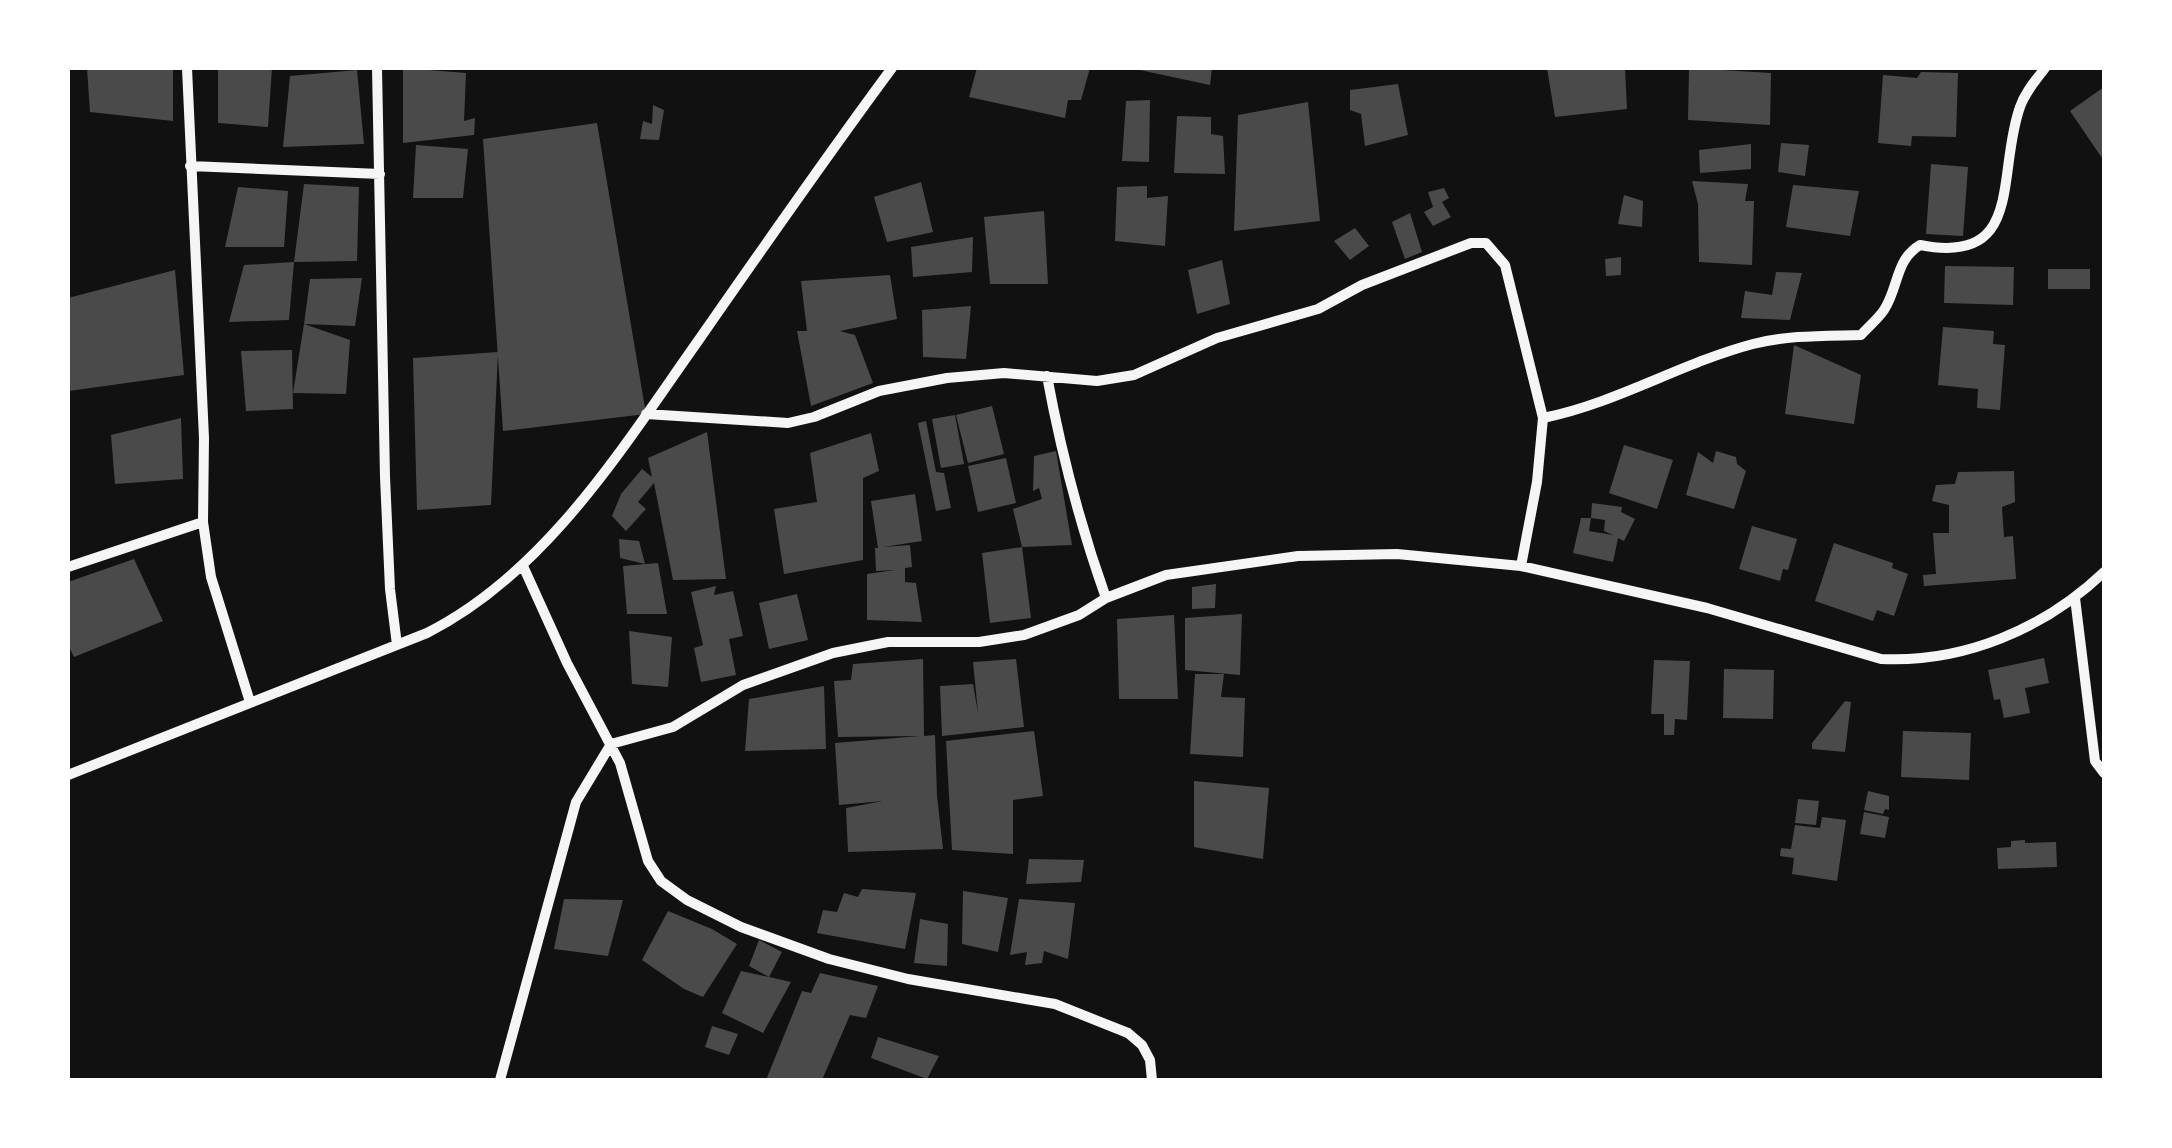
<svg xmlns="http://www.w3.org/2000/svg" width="2172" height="1148" font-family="'PT Sans',sans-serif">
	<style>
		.building { fill: #4a4a4a }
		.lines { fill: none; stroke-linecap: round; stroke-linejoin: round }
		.minor { stroke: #f5f5f5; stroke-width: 10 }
	</style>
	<rect width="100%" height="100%" fill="#111"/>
	<!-- building -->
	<path class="building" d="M87,68H173V121L90,112Z
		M248,68H272L268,127L218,123V70Z
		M403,68L466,73L464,121L475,118L474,135L403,143Z
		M977,68H1090L1081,100H1068L1065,118L969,97Z
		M1135,68H1212L1210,85L1135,69Z
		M1547,68H1625L1627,109L1555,117Z
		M1689,68L1771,73L1770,125L1688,120Z
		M357,70L364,144L283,147L290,76Z
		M1921,72L1958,73L1956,137L1912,136L1911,146L1878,143L1883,75L1917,78Z
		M1398,84L1408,135L1365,146L1361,114L1350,110V90Z
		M2104,87V161L2070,111Z
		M1150,100L1149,162L1122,161L1126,101Z
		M1308,102L1320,221L1234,231L1238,115Z
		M653,105L664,110L659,140L640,139L643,121L652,124Z
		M1177,116L1211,117V134L1223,136L1225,174L1174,173Z
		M597,123L646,414L503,431L483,139Z
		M1781,143L1809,145L1805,176L1778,172Z
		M1751,144V169L1700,173L1699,150Z
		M416,145L468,149L463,198H413Z
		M1931,164L1968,167L1963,236L1926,234Z
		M1692,181L1748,184L1745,201H1754L1752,265L1699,262L1698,204Z
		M921,182L933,232L887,242L874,197Z
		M304,184L359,187L357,261L294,262Z
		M1793,185L1859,191L1850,236L1786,227Z
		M1147,186V198L1168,196L1165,246L1115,241L1117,187Z
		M238,187L288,191L284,247H225Z
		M1444,188L1449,198L1442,202L1451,217L1433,226L1424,212L1433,207L1428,192Z
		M1624,195L1643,201L1642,227L1618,224Z
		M1044,211L1048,284H990L984,217Z
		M1410,213L1422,252L1405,259L1392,222Z
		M1355,228L1369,246L1350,260L1334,241Z
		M973,237L972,272L913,277L911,247Z
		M1621,257V275L1606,276L1605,259Z
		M1222,260L1230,304L1197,314L1188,270Z
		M294,262L289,320L229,322L244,265Z
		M1945,266L2014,267L2013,305L1944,303Z
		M2048,269H2090V289H2048Z
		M175,270L184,375L69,391L68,298Z
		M1776,272L1802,273L1790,320L1741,318L1745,291L1772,295Z
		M890,275L897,319L840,331L855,335L873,383L811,406L797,331H807L801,281Z
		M362,278L355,326L304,324L310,279Z
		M971,306L966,359L923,357L922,310Z
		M304,324L350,340L346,394L293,393Z
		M1943,327L1994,331L1993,344L2005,345L2000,410L1977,408L1978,389L1938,385Z
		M1794,345L1861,375L1854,424L1785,414Z
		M292,350L293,409L246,411L241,351Z
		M498,352L491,505L417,510L413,358Z
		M992,406L1004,454L968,463L956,415Z
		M955,415L964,464L941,468L932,419Z
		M181,418L183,479L115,484L111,435Z
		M926,421L936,472L944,473L951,508L936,511L918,423Z
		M707,432L726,579L673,580L654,483L638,502L646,509L626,531L612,516L621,494L642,469L652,477L648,458Z
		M871,433L879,471L863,478V560L784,574L774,509L817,502L810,453Z
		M1624,445L1673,460L1657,509L1609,493Z
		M1056,451L1072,545L1022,547L1013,509L1042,499L1039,488L1033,491L1034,456Z
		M1716,451L1736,457L1737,464L1746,471L1734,509L1686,495L1698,452L1713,463Z
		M1006,458L1016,503L978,512L968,466Z
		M2014,471L2015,502L2002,507L2004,537L2013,536L2016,579L1924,586L1923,575L1936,574L1933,533H1949V505L1932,501L1936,485L1955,484L1958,472Z
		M915,494L922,541L883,547L910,545L912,567L905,568V582L916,583L922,622L867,620V574L895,570L876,571L875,548H878L871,501Z
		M1592,503L1622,507L1621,512L1635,519L1624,541L1618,538L1613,562L1573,553L1581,518H1591L1589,531L1613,535L1604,531L1605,520L1591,518Z
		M1752,526L1797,539L1788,570L1783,569L1780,581L1739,569Z
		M619,539L639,541L645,564L620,558Z
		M1834,543L1893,563L1892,568L1908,574L1894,616L1877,610L1873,621L1815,601Z
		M1022,547L1031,618L990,623L982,553Z
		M134,559L163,621L74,657L68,645V582Z
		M658,563L667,614H627L623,566Z
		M1216,584L1215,608L1192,609V587Z
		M716,586L714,595L733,591L743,636L729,639L736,675L701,682L694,648L703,645L691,592Z
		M797,594L808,640L769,649L759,603Z
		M1242,614L1240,675L1185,670V618Z
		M1174,615L1178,699H1119L1117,619Z
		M629,631L672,637L668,687L632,684Z
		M2044,658L2049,683L2025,688L2030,713L2004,718L2000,699L1994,700L1988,670Z
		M923,659L924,736L935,735L937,796L943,849L848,852L846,808L883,801L839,805L835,743L920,736L838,737L834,681L851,680L853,664Z
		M1016,659L1024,727L942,736L940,686L973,684L978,713L973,662Z
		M1654,660L1690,661L1687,720L1675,719L1674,735H1664V714H1651Z
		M1724,669L1774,670L1773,719L1723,718Z
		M1195,674H1224L1221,697L1245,698L1243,757L1190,754Z
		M824,686L826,749L745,751L749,699Z
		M1845,701L1851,702L1845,752L1812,749V743Z
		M1034,731L1043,796L1013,800V854L952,850L946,741Z
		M1903,731L1971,733L1969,780L1901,777Z
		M1194,781L1269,788L1263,859L1194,847Z
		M1868,791L1889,796V810L1885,809L1883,814L1864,810Z
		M1798,799L1819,801L1816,825L1795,823Z
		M1864,812L1889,817L1885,838L1860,834Z
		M1822,817L1846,820L1837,881L1792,874L1794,858L1780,856L1781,848L1791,849L1795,825L1820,828Z
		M2025,840V843L2056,842L2057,867L1998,869L1997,848L2011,847V841Z
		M1029,859L1084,860L1081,882L1026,884Z
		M862,889L916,893L905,949L817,933L823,910L837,912L844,893L858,897Z
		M963,891L1008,898L998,952L962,944Z
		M564,899L623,900L608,956L554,949Z
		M1019,899L1075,903L1068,959L1044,951L1042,963L1025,965L1027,952L1010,955Z
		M668,911L712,929L737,944L703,997L684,989L642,960Z
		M920,919L948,924L947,966L914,963Z
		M759,940L782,952L769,977L791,982L763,1033L722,1013L741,971L769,977L749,966Z
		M820,973L878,986L866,1018L850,1015L822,1080H766L802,991L811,993Z
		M712,1026L738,1034L729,1055L705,1047Z
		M878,1037L939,1056L927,1079L871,1058Z"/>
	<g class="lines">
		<!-- minor -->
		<path class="minor" d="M187,68L204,438L203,522L211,577L250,702
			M377,68L385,477L390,589L397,645
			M190,166L380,174
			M1047,376C1061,452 1080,525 1106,598
			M646,414L788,423L814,417L879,391L947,378L1004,373L1097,381L1134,375L1217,338L1318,309L1362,285L1471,243H1486L1505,265L1543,418L1537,482L1521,566
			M1543,418C1617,403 1681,363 1753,344C1788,335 1825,336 1861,335C1868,327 1878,319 1884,310C1899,287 1895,260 1920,245C2025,266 1996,174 2020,107C2025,92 2036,80 2045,68
			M523,566L567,663L620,763L648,861L661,881L687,900L741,927L829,959L908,979L1055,1004L1128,1033L1142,1045L1150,1060L1152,1080
			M68,567L203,522
			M2075,598L2095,761L2104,773
			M68,775L427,633C546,573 623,447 698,341C762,249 826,157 892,68
			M500,1080L576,802L611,744L673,727L743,685L833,653L888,642H979L1024,635L1079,615L1106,598L1166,575L1298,556L1397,554L1521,566L1707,608L1881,659C1964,663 2044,629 2104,572"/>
	</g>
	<!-- border -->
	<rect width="2172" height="1148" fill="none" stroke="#ffffff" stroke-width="140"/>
</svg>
